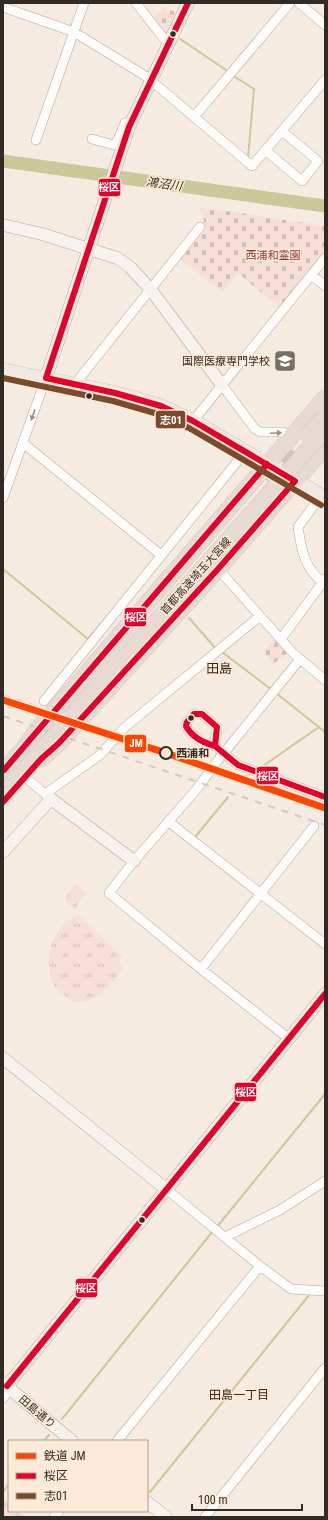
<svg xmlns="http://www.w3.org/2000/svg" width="328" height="1520" font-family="'Roboto Condensed','Noto Sans JP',sans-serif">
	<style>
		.grass { fill: url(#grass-tufts) }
		.cemetery { fill: url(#cemetery-stones) }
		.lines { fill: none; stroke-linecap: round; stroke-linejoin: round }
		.stream { stroke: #cdc899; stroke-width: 2 }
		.river { stroke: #cdc899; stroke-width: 13 }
		.highway-tunnel { stroke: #cfc4ba; stroke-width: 16; stroke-dasharray: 16 8; stroke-linecap: butt }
		.street-casing { stroke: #b1a8a0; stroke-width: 10 }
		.secondary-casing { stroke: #b1a8a0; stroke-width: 13 }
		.primary-casing { stroke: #cfc9c4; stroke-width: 15 }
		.highway-casing { stroke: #cfc9c4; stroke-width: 17 }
		.street { stroke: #fefcfa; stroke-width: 9 }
		.secondary { stroke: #f7f2ee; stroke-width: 12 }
		.primary { stroke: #f0e8e3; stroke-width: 14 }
		.highway { stroke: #e7dad3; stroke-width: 16 }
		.rail { stroke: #cecbc8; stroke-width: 2; stroke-dasharray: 7 7; stroke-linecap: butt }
		.highway-bridge-casing { stroke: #cfc9c4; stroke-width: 17; stroke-linecap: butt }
		.highway-bridge { stroke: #e7dad3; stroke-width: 16 }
		.bus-1-casing { stroke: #feead8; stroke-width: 9 }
		.bus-2-casing { stroke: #feead8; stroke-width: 9 }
		.bus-1 { stroke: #e4002b; stroke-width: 6 }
		.bus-2 { stroke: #7a4b2a; stroke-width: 6 }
		.rail-1-casing { stroke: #feead8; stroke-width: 10 }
		.rail-1 { stroke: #ff4500; stroke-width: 7 }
		.oneway { fill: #98938f }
		.bus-dot { fill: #322a24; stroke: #feead8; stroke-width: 1.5 }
		.stop-dot { fill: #feead8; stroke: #322a24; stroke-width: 2 }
		.labels { text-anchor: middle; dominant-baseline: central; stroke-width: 3; stroke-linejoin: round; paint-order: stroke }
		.park-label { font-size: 11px; fill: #8a3836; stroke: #feead8 }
		.poi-label { font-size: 11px; fill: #322a24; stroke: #feead8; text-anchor: end }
		.street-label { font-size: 11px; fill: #322a24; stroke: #feead8 }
		.stop-label { font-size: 11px; font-weight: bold; fill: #322a24; stroke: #feead8; text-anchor: start }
		.water-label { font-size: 12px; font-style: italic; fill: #2f2e11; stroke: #feead8 }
		.neighbourhood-label { font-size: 12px; fill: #352618; stroke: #feead8 }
		.quarter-label { font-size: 13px; fill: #352618; stroke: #feead8 }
		.line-badge { stroke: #feead8; stroke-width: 1.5 }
		.badge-label { font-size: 11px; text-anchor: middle; font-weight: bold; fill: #fff }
	</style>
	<defs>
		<pattern id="grass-tufts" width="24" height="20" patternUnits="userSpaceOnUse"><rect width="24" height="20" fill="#f7ded7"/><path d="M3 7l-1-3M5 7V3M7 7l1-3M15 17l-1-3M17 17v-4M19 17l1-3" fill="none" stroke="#d4bfb8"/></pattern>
		<pattern id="cemetery-stones" width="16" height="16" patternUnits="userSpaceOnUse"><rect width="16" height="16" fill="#f7ded7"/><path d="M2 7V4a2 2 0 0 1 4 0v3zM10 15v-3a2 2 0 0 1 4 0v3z" fill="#d4bfb8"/></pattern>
	</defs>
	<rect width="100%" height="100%" fill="#f6ebe0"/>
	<!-- grass -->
	<path class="grass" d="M74,886L79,887L86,893L75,909L66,903V896Z
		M78,915L122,956L120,958L121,966L123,968C116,977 109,989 99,995C93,999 84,1002 78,1002C69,1002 54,988 51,979C50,976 50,971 49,967C47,946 58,923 78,915Z
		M3,1498L9,1503V1511H19L27,1517H3Z"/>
	<!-- cemetery -->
	<path class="cemetery" d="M163,7L178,13L167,36L154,19Z
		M200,207L325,226V250L280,308L238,273L223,292L180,259L205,225Z
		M276,638L289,652L273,664L263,651Z"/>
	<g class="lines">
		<!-- stream -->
		<path class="stream" d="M180,39L229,72
			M232,75L254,89L248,158
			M241,194L242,189
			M3,569L88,639L106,618
			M189,618L216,649
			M222,652L272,690
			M276,693L325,732
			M263,766L319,727
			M196,836L228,797
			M216,1228L325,1094
			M62,1419L213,1231
			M44,1441L49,1435
			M3,1492L9,1484
			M150,1492L310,1294"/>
		<!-- river -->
		<path class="river" d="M3,161L325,206"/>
		<!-- highway-tunnel -->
		<path class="highway-tunnel" d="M265,479L293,447"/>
		<!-- street casing -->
		<g class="street-casing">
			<path id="street" d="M136,3L165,40L168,43
				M299,3L325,25
				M3,7L74,32L147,77L252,166L325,80
				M194,117L290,3
				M92,139L114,145L118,140L125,123
				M36,140L84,3
				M265,150L302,181L318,161L282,131
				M312,275L325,286
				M75,384L200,227
				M222,385L255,429L260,432H283L291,436
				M193,421L325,258
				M23,443L161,555
				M321,496L298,527C301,548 305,572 325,583
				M3,498L46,378
				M218,569L294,654L325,680
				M281,639L325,579
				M44,701L245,452
				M215,746C213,739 218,734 217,727L202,714H194L187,722L186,726L188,730L203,743L215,746L238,765L325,797
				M25,777L50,798
				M45,794L100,755L124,728L260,616
				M169,822L325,944
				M201,969L314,826
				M288,1038L201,969L109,893L134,861L196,790L219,759L300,659
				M225,1237L280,1210L325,1181
				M260,1266L291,1289L325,1291
				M3,1398L6,1394L7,1386
				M117,1441L260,1266L166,1189
				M54,1517L59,1511
				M205,1517L325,1368"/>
		</g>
		<!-- secondary casing -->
		<g class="secondary-casing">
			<path id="secondary" d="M3,225L42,234L117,258L130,267L151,290L222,385
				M46,378L129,127L188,3
				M3,852L51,799L134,861
				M3,1058L166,1189
				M3,1383L72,1441
				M7,1386L325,994
				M147,1502L166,1517"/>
		</g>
		<!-- primary casing -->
		<g class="primary-casing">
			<path id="primary" d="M3,370L115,393L161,406L193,421L325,498"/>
		</g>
		<!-- highway casing -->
		<g class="highway-casing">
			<path id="highway" d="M41,759L59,743L218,569L325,447
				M3,771L26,746L37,730L325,398"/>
		</g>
		<!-- street -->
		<use href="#street" class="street"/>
		<!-- secondary -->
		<use href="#secondary" class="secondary"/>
		<!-- primary -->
		<use href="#primary" class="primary"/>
		<!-- highway -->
		<use href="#highway" class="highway"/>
		<!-- rail -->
		<path class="rail" d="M3,695L325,804
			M3,706H4
			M3,716L325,825"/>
		<!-- highway-bridge casing -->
		<g class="highway-bridge-casing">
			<path id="highway-bridge" d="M308,435L325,416
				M3,794L325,430"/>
		</g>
		<!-- highway-bridge -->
		<use href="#highway-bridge" class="highway-bridge"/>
		<!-- bus-1 casing -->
		<g class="bus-1-casing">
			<path id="bus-1" d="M46,378L129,127L188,3
				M194,714H202L217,727L215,746C204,743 192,737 186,726L187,722Z
				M215,746L238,765L325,797
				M4,770L267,464
				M3,802L41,759L59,743L218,569L295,481L193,421L161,406L115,393L46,378
				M7,1386L325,994"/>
		</g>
		<!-- bus-2 casing -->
		<g class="bus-2-casing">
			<path id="bus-2" d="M3,378L113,401L158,414L189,428L321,505"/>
		</g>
		<!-- bus-1 -->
		<use href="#bus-1" class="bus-1"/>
		<!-- bus-2 -->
		<use href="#bus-2" class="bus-2"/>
		<!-- rail-1 casing -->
		<g class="rail-1-casing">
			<path id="rail-1" d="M3,700L166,753L325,808"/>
		</g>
		<!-- rail-1 -->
		<use href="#rail-1" class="rail-1"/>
	</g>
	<!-- one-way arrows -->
	<defs><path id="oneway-solid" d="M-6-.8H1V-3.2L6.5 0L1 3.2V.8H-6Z"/></defs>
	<g class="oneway">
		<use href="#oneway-solid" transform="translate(33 415) rotate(110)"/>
		<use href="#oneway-solid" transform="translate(276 433) rotate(-2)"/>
	</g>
	<!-- icons -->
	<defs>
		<g id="university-square" transform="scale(1.15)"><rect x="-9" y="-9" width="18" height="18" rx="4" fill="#776e66" stroke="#feead8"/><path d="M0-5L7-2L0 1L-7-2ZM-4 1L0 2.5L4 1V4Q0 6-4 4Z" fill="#fff"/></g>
	</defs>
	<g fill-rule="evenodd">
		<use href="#university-square" x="285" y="361"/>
	</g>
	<!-- markers -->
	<g class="bus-dot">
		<circle cx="173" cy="34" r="3.5"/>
		<circle cx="89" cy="396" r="3.5"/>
		<circle cx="191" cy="718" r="3.5"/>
		<circle cx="142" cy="1220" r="3.5"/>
	</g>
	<circle class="stop-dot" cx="166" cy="753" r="6"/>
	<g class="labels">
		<!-- park labels -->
		<g class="park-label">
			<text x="273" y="255">西浦和霊園</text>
		</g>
		<!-- poi labels -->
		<g class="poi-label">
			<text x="270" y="361">国際医療専門学校</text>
		</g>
		<!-- street labels -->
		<g class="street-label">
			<text transform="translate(196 576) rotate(-48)">首都高速埼玉大宮線</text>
			<text transform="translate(37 1412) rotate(40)">田島通り</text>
		</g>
		<!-- stop labels -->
		<g class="stop-label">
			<text x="176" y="753">西浦和</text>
		</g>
		<!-- water labels -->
		<g class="water-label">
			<text transform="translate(164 184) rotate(8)">鴻沼川</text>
		</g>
		<!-- neighbourhood labels -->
		<g class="neighbourhood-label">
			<text x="239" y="1395">田島一丁目</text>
		</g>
		<!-- quarter labels -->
		<g class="quarter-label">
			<text x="219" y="668">田島</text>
		</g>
	</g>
	<g class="line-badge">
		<rect x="98" y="178" width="23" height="19" rx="4" fill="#e4002b"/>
		<rect x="155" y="410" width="31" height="19" rx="4" fill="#7a4b2a"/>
		<rect x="124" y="607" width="23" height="20" rx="4" fill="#e4002b"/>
		<rect x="124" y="734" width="23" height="19" rx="4" fill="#ff4500"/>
		<rect x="256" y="766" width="23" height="19" rx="4" fill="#e4002b"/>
		<rect x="234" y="1082" width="23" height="20" rx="4" fill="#e4002b"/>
		<rect x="75" y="1278" width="23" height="20" rx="4" fill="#e4002b"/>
	</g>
	<g class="badge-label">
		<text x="109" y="191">桜区</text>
		<text x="171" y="424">志01</text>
		<text x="136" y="621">桜区</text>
		<text x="136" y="747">JM</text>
		<text x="268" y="780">桜区</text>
		<text x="246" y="1096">桜区</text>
		<text x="86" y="1292">桜区</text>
	</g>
	<!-- border -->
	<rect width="328" height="1520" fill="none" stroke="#322a24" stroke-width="8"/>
	<!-- legend -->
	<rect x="8" y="1440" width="140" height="72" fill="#feead8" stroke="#ac9d90"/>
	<rect x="16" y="1453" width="20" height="6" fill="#ff4500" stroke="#ac9d90"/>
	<text x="44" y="1460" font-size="12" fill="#322a24">鉄道 JM</text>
	<rect x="16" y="1473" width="20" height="6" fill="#e4002b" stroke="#ac9d90"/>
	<text x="44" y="1480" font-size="12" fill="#322a24">桜区</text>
	<rect x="16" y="1493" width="20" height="6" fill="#7a4b2a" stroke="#ac9d90"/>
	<text x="44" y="1500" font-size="12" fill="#322a24">志01</text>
	<!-- scale -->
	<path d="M192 1504v6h110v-6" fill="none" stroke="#322a24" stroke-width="2"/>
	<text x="198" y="1504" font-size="12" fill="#322a24" stroke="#feead8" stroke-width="3" paint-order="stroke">100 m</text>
</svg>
